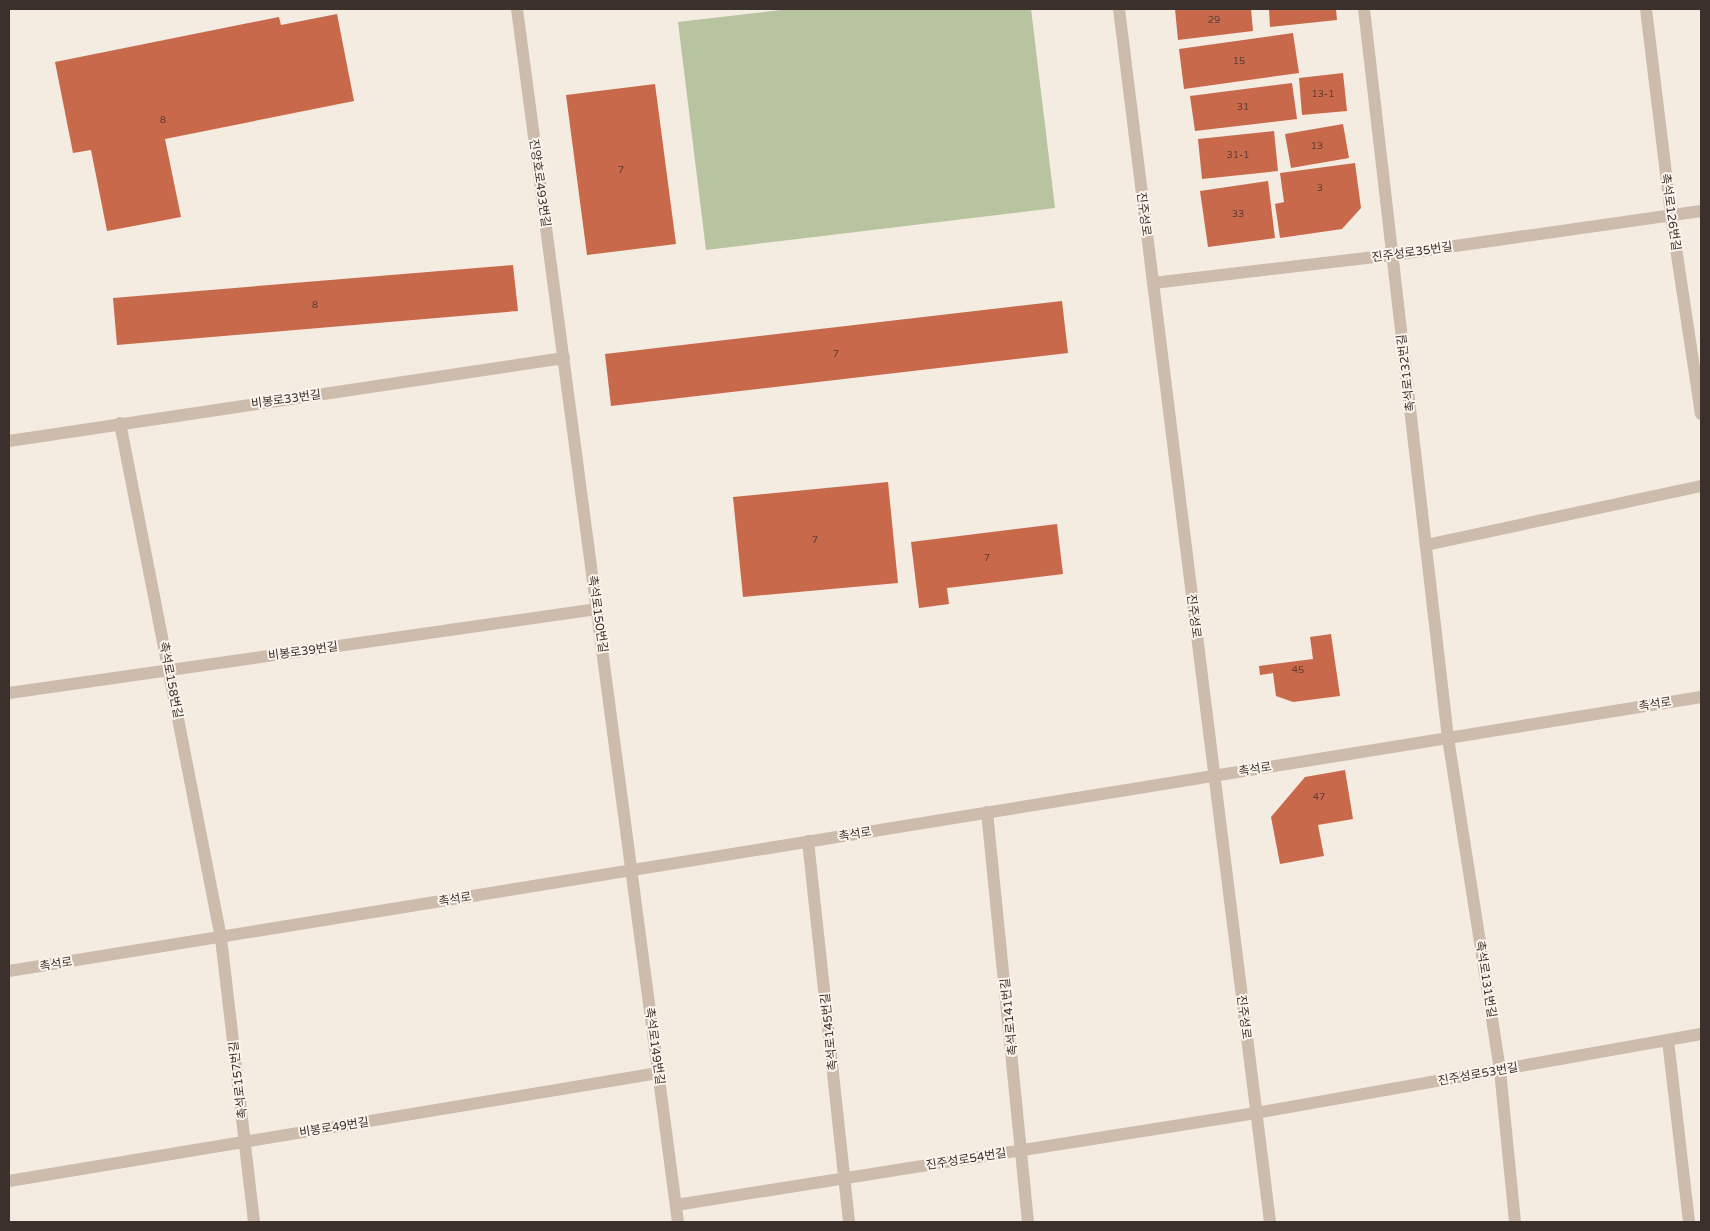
<svg xmlns="http://www.w3.org/2000/svg" width="1710" height="1231" font-family="'Varela Round','Noto Sans KR',sans-serif">
	<style>
		.green { fill: #b8c4a0 }
		.building { fill: #c8694b }
		.lines { fill: none; stroke-linecap: round; stroke-linejoin: round }
		.minor { stroke: #cdbbac; stroke-width: 12 }
		.tertiary { stroke: #cdbbac; stroke-width: 12 }
		.labels { text-anchor: middle; dominant-baseline: central; stroke-width: 4; stroke-linejoin: round; paint-order: stroke }
		.number-label { font-size: 10px; fill: #5e3e33 }
		.street-label { font-size: 12px; fill: #3b302b; stroke: #fbf5ee }
	</style>
	<rect width="100%" height="100%" fill="#f4ebe1"/>
	<!-- green -->
	<path class="green" d="M789,9H1031L1055,208L706,250L678,22Z"/>
	<!-- building -->
	<path class="building" d="M1175,9H1251L1253,31L1178,40Z
		M1269,9H1336L1337,20L1270,27Z
		M337,14L354,101L165,139L181,217L107,231L91,150L73,153L55,62L279,17L281,25Z
		M1293,33L1299,73L1184,89L1179,49Z
		M1343,73L1347,111L1302,115L1299,78Z
		M1292,83L1297,119L1195,131L1190,96Z
		M655,84L676,244L587,255L566,95Z
		M1343,124L1349,158L1291,168L1285,134Z
		M1274,131L1278,171L1202,179L1198,139Z
		M1355,163L1361,208L1342,229L1280,238L1275,204L1284,202L1280,173Z
		M1268,181L1275,238L1208,247L1200,191Z
		M513,265L518,311L117,345L113,298Z
		M1062,301L1068,353L611,406L605,354Z
		M888,482L898,583L743,597L733,497Z
		M1057,524L1063,574L947,588L949,604L919,608L911,542Z
		M1331,634L1340,696L1293,702L1276,696L1273,673L1260,675L1259,666L1313,659L1310,637Z
		M1345,770L1353,819L1318,825L1324,856L1280,864L1271,817L1305,777Z"/>
	<g class="lines">
		<!-- minor -->
		<path class="minor" d="M517,9L678,1222
			M1364,9L1448,738L1500,1070L1515,1222
			M1646,9L1671,215L1701,414
			M1153,283L1392,255L1701,211
			M120,423L221,938L254,1222
			M9,441L564,358
			M1426,545L1701,486
			M9,693L597,609
			M987,812L1028,1222
			M808,841L849,1222
			M1668,1040L1689,1222
			M9,1181L658,1073
			M676,1205L1256,1113L1701,1034"/>
		<!-- tertiary -->
		<path class="tertiary" d="M1119,9L1270,1222
			M9,971L1701,697"/>
	</g>
	<g class="labels">
		<!-- number labels -->
		<g class="number-label">
			<text x="1214" y="20">29</text>
			<text x="1239" y="61">15</text>
			<text x="1323" y="94">13-1</text>
			<text x="1243" y="107">31</text>
			<text x="163" y="120">8</text>
			<text x="1317" y="146">13</text>
			<text x="1238" y="155">31-1</text>
			<text x="621" y="170">7</text>
			<text x="1320" y="188">3</text>
			<text x="1238" y="214">33</text>
			<text x="315" y="305">8</text>
			<text x="836" y="354">7</text>
			<text x="815" y="540">7</text>
			<text x="987" y="558">7</text>
			<text x="1298" y="670">45</text>
			<text x="1319" y="797">47</text>
		</g>
		<!-- street labels -->
		<g class="street-label">
			<text transform="translate(540 183) rotate(82)">진양호로493번길</text>
			<text transform="translate(1671 212) rotate(82)">촉석로126번길</text>
			<text transform="translate(1144 214) rotate(83)">진주성로</text>
			<text transform="translate(1412 252) rotate(-8)">진주성로35번길</text>
			<text transform="translate(1406 373) rotate(-97)">촉석로132번길</text>
			<text transform="translate(286 399) rotate(-8)">비봉로33번길</text>
			<text transform="translate(598 614) rotate(82)">촉석로150번길</text>
			<text transform="translate(1194 616) rotate(83)">진주성로</text>
			<text transform="translate(303 651) rotate(-8)">비봉로39번길</text>
			<text transform="translate(171 680) rotate(79)">촉석로158번길</text>
			<text transform="translate(1655 704) rotate(-9)">촉석로</text>
			<text transform="translate(1255 769) rotate(-9)">촉석로</text>
			<text transform="translate(855 834) rotate(-9)">촉석로</text>
			<text transform="translate(455 899) rotate(-9)">촉석로</text>
			<text transform="translate(56 964) rotate(-9)">촉석로</text>
			<text transform="translate(1486 979) rotate(81)">촉석로131번길</text>
			<text transform="translate(1009 1017) rotate(-96)">촉석로141번길</text>
			<text transform="translate(1244 1017) rotate(83)">진주성로</text>
			<text transform="translate(829 1032) rotate(-96)">촉석로145번길</text>
			<text transform="translate(655 1046) rotate(82)">촉석로149번길</text>
			<text transform="translate(1478 1074) rotate(-10)">진주성로53번길</text>
			<text transform="translate(238 1080) rotate(-97)">촉석로157번길</text>
			<text transform="translate(334 1127) rotate(-9)">비봉로49번길</text>
			<text transform="translate(966 1159) rotate(-9)">진주성로54번길</text>
		</g>
	</g>
	<!-- border -->
	<rect width="1710" height="1231" fill="none" stroke="#3b302b" stroke-width="20"/>
</svg>
